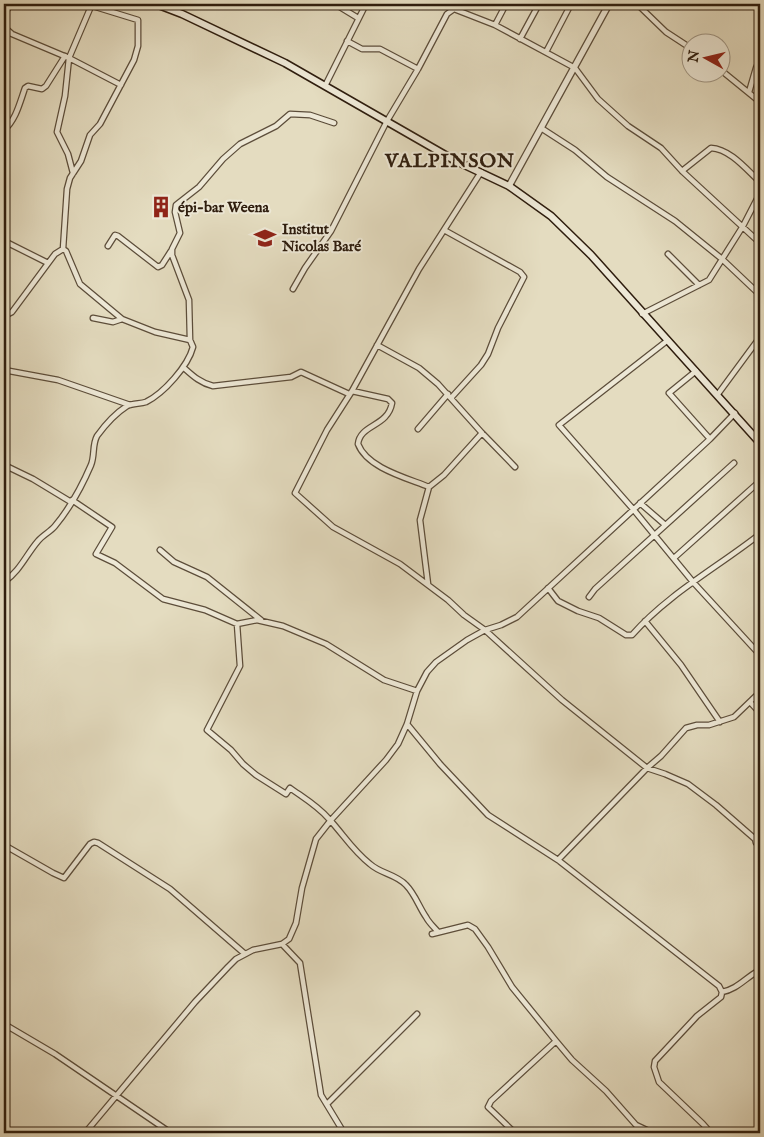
<svg xmlns="http://www.w3.org/2000/svg" width="764" height="1137" font-family="'IM FELL English',serif">
	<style>
		.lines { fill: none; stroke-linecap: round; stroke-linejoin: round }
		.minor-casing { stroke: #5c4d3a; stroke-width: 7 }
		.tertiary-casing { stroke: #5c4d3a; stroke-width: 8 }
		.secondary-casing { stroke: #2e1d0e; stroke-width: 9 }
		.minor { stroke: #ede8d6; stroke-width: 4.5 }
		.tertiary { stroke: #ede8d6; stroke-width: 5.5 }
		.secondary { stroke: #ede8d6; stroke-width: 6 }
		.labels { text-anchor: middle; dominant-baseline: central; stroke-width: 4; stroke-linejoin: round; paint-order: stroke }
		.poi-label { font-size: 15px; font-weight: bold; fill: #2e1d0e; stroke: #ede8d6; text-anchor: start }
		.district-label { font-size: 20px; font-weight: bold; letter-spacing: 1px; fill: #2e1d0e; stroke: #ede8d6 }
	</style>
	<rect width="100%" height="100%" fill="#e4dcc0"/>
	<filter id="stains"><feTurbulence type="fractalNoise" baseFrequency=".004" numOctaves="4"/><feColorMatrix values="0 0 0 0 .2 0 0 0 0 .09 0 0 0 0 .02 0 0 0 .5 -.17"/></filter>
	<radialGradient id="worn" r=".72"><stop offset=".6" stop-color="#630" stop-opacity="0"/><stop offset="1" stop-color="#630" stop-opacity=".3"/></radialGradient>
	<g class="lines">
		<!-- minor casing -->
		<g class="minor-casing">
			<path id="minor" d="M92,4L69,58L121,85
				M335,4L358,18
				M637,4L666,32L692,49
				M4,16L10,4
				M495,25L506,4
				M4,27L12,34L69,58L65,96L57,132L68,154L73,173
				M520,39L539,4
				M347,41L362,49H380L418,69
				M546,52L570,6
				M722,71L760,102
				M325,86L366,4
				M749,92L756,68L760,59
				M541,128L575,150L607,177L675,221L722,259L760,295
				M4,130C16,120 20,102 25,88L28,86L42,89L46,86L65,56
				M682,171L711,148C730,149 746,169 760,182
				M481,172L419,269L352,391L327,430L295,493L333,527L400,564L448,600L464,615L485,630L562,700L647,768L665,774L688,784L716,805L755,839L756,843L760,846
				M444,230L520,272L524,277L498,328L488,354L481,365L451,398
				M4,241L48,263
				M108,246L115,235L118,236L158,267L162,265L171,251
				M63,249L67,189L70,178L81,161L90,135L100,124L134,60L138,46V20L86,4
				M668,254L699,285
				M293,289L305,268L331,231L387,121L418,69L447,14L454,9L495,25L575,68L598,99L628,126L661,148L682,171L760,243
				M642,314L709,280L743,226L760,193
				M4,316L12,312L55,254L63,249L66,251L80,284L122,319L155,332L190,340L193,347C188,366 164,393 146,402C140,404 133,403 127,406C116,413 105,425 97,436C92,445 95,455 91,465C82,486 70,508 55,526C50,532 43,535 38,541C26,555 20,571 4,582
				M93,318L113,322L122,319
				M190,340L189,300L172,255V249L180,233L175,212L176,205L199,187L223,159L240,144L276,126L290,114L310,115L334,123
				M668,340L559,425L633,509L693,582L760,655
				M377,345L419,368L438,384L482,433L515,467
				M183,367C192,375 200,383 213,386L291,377L301,372L349,394
				M4,370L58,380L130,405
				M696,371L669,393L710,439
				M352,391L388,399L392,403C388,427 360,424 358,444C367,468 407,478 429,487
				M718,394L760,337
				M418,429L448,394
				M4,465L33,479L71,502
				M72,500L112,527L96,554L115,563L163,599L205,610L237,624L257,620L283,626L326,644L384,680L417,691
				M640,503L663,523
				M160,550L174,562L207,577L261,620
				M674,558L760,481
				M428,584L420,520L429,487L444,475L482,433
				M548,588L558,601L578,611L599,618L626,635H632C668,594 718,567 760,534
				M589,597L595,589L734,463
				M645,621L681,665L720,722
				M237,624L240,666L207,730L231,750L243,764L256,775L286,794L290,788C304,798 318,806 329,819C343,834 353,851 370,864C381,874 396,874 406,885C415,894 419,907 426,917C429,923 434,927 438,932
				M750,702L760,713
				M407,724L440,764L488,815L558,860L719,986L722,992L721,997L697,1016L655,1061L654,1067L659,1082L703,1124L711,1133
				M755,839L760,832
				M4,845L53,873L64,878L90,844L94,842L98,843L170,889L245,954
				M558,860L647,768L661,756L686,728L697,725H709L734,717L760,692
				M432,934L468,925L475,929L488,947L512,987L556,1041L572,1060L606,1091L636,1125L653,1133
				M282,944L300,963L321,1095L344,1133
				M722,992C738,989 746,977 760,970
				M4,1024L55,1054L171,1133
				M327,1104L417,1014
				M85,1133L195,1002L228,967L236,959L253,950L282,944L289,939L296,923L302,888L316,839L331,820L386,760L398,744L407,724L417,691L427,672L436,662L467,640L485,630L501,625L517,617L710,439L735,413
				M515,1133L488,1107L491,1101L556,1041"/>
		</g>
		<!-- tertiary casing -->
		<g class="tertiary-casing">
			<path id="tertiary" d="M509,186L609,4"/>
		</g>
		<!-- secondary casing -->
		<g class="secondary-casing">
			<path id="secondary" d="M156,4L182,14L285,63L454,160L509,186L551,216L591,255L760,443"/>
		</g>
		<!-- minor -->
		<use href="#minor" class="minor"/>
		<!-- tertiary -->
		<use href="#tertiary" class="tertiary"/>
		<!-- secondary -->
		<use href="#secondary" class="secondary"/>
	</g>
	<!-- icons -->
	<defs>
		<g id="building-bare" transform="scale(1.725)"><path d="M-4-6H4V6H1V3H-1V6H-4ZM-2.5-4.3h1.7v1.8h-1.7ZM.8-4.3h1.7v1.8H.8ZM-2.5-1h1.7V.8h-1.7ZM.8-1h1.7V.8H.8Z" fill="#8f2418" stroke="#ede8d6" stroke-width="2.5" paint-order="stroke"/></g>
		<g id="school-bare" transform="scale(1.725)"><path d="M0-5L7-2L0 1L-7-2ZM-4 1L0 2.5L4 1V4Q0 6-4 4Z" fill="#8f2418" stroke="#ede8d6" stroke-width="2.5" paint-order="stroke"/></g>
	</defs>
	<g fill-rule="evenodd">
		<use href="#building-bare" x="161" y="207"/>
		<use href="#school-bare" x="265" y="238"/>
	</g>
	<g class="labels">
		<!-- poi labels -->
		<g class="poi-label">
			<text x="178" y="207">épi-bar Weena</text>
			<text x="282" y="229">Institut<tspan x="282" dy="17">Nicolas Baré</tspan></text>
		</g>
		<!-- district labels -->
		<g class="district-label">
			<text x="450" y="161">VALPINSON</text>
		</g>
	</g>
	<!-- margin -->
	<rect width="764" height="1137" fill="none" stroke="#e4dcc0" stroke-width="20"/>
	<rect x="5" y="5" width="754" height="1127" fill="none" stroke="#2e1d0e" stroke-width="2.5"/>
	<rect x="10" y="10" width="744" height="1117" fill="none" stroke="#2e1d0e"/>
	<!-- north arrow -->
	<g transform="translate(706 58) rotate(278)"><circle r="24" fill="#ede8d6" stroke="#a19786"/>
	<path d="M0-4L9 19L0 12L-9 19Z" fill="#8f2418"/>
	<text y="-8" font-size="14" font-weight="bold" text-anchor="middle" fill="#2e1d0e">N</text>
	</g>
	<rect width="100%" height="100%" filter="url(#stains)"/>
	<rect width="100%" height="100%" fill="url(#worn)"/>
</svg>
